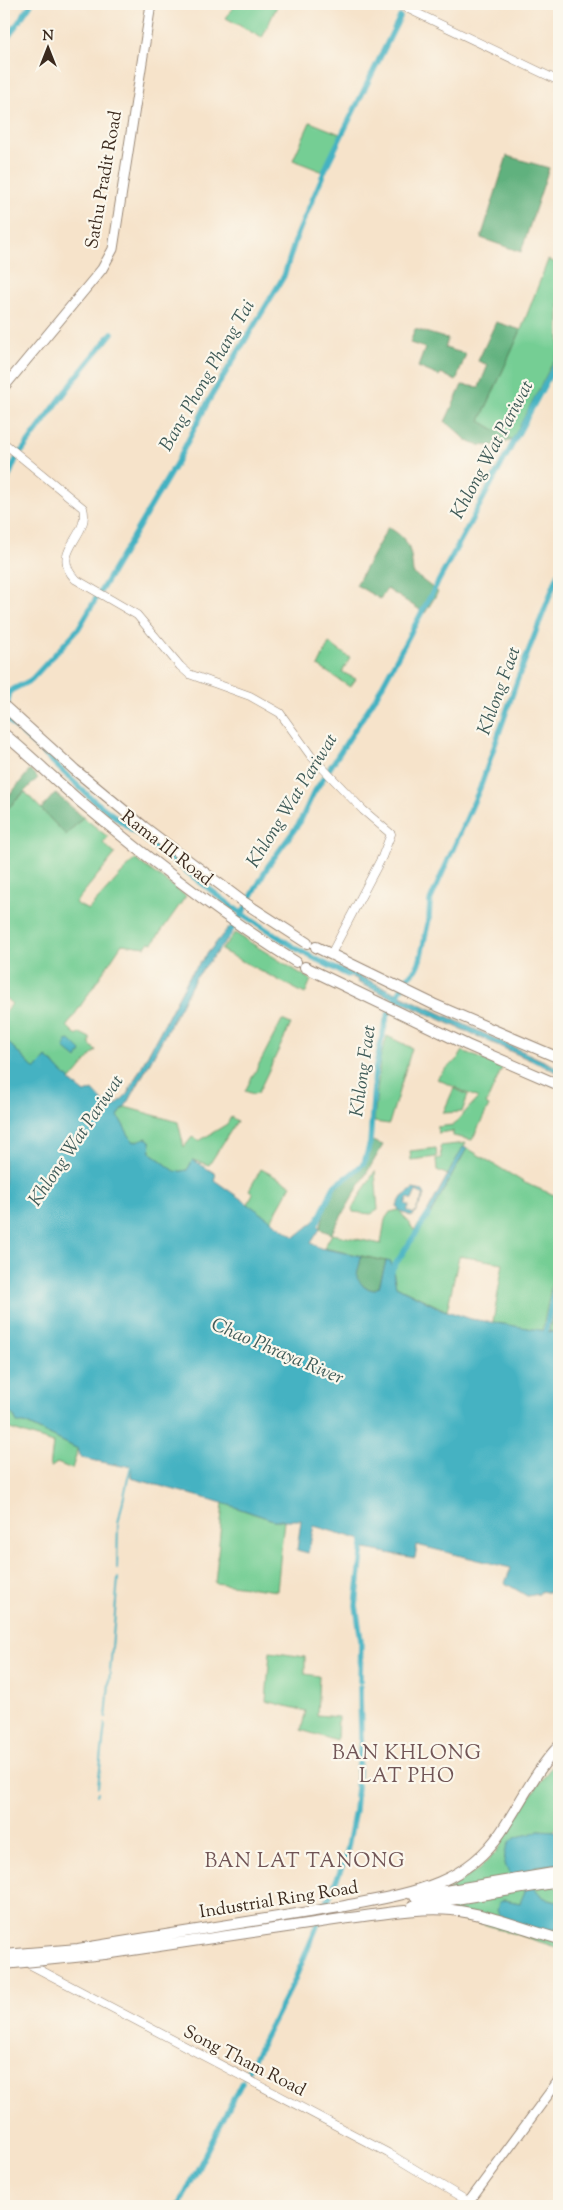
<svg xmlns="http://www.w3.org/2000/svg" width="563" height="2210" font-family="'Sorts Mill Goudy',serif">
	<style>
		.green { fill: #75ce94; stroke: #587c59 }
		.forest { fill: #60b17e; stroke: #4e6e4e }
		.water { fill: #45b2c2; stroke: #406e70; fill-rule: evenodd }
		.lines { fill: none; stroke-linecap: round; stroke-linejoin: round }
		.stream { stroke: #45b2c2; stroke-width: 2 }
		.canal { stroke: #45b2c2; stroke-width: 5.5 }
		.tertiary-casing { stroke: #988674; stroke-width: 9 }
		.secondary-casing { stroke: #988674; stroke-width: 11 }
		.primary-casing { stroke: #988674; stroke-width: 12 }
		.tertiary { stroke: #fff; stroke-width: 8 }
		.secondary { stroke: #fff; stroke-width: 9 }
		.primary { stroke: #fff; stroke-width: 10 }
		.primary-bridge-casing { stroke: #988674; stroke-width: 12; stroke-linecap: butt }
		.primary-bridge { stroke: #fff; stroke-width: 10 }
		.labels { text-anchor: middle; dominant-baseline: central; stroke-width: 4.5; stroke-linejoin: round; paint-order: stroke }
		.street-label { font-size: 18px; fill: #3b2a1e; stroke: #fbf7ec }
		.water-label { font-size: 19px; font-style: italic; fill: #3e5a57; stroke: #fbf7ec }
		.quarter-label { font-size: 20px; letter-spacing: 1px; fill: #715556; stroke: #fbf7ec }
	</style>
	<rect width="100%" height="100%" fill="#fbf7ec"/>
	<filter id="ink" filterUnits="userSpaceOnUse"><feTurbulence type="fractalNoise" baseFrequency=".02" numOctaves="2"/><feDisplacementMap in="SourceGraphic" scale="10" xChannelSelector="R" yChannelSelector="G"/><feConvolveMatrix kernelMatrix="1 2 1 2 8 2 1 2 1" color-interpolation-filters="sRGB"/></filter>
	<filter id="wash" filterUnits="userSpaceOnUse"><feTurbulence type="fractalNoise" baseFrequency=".0096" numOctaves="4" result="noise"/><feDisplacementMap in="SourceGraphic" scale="20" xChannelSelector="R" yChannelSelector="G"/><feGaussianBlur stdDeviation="1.12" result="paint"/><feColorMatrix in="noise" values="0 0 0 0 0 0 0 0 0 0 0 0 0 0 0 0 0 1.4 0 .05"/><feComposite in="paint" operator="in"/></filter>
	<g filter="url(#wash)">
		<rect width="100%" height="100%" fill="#f6e3ca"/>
		<!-- green -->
		<path class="green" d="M236,4H278L262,38L226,18Z
			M310,122L340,134L323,172L293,160Z
			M548,260L559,264V351L512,440L480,421L521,330Z
			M329,643L350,658L342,672L356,679L350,687L318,666Z
			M25,792L66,835L83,817L108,837L103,843L115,854L75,903L88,910L135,859L186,896L153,943L149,942L145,947L122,944L67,1026L77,1036L80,1033L90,1038V1045L96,1050L70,1081L61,1073L53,1062L35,1070L4,1038V1013L12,1004L4,997V812Z
			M235,933L311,980L305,994L221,950Z
			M282,1020L291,1024L258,1093L253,1094L245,1091Z
			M387,1036L412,1048L389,1124L374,1122L380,1059Z
			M463,1051L502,1068L486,1104L489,1106L472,1140L453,1136V1131L438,1133L437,1127L453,1125L478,1098L437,1079C444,1067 456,1064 463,1051Z
			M454,1088L468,1095L462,1112L443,1113Z
			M125,1107L178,1122L184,1147L193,1136L199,1141L227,1124L231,1117L237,1121L209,1165L193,1160L187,1170L176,1172L151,1153L150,1141L146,1138L133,1143L118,1116Z
			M466,1143L448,1175L437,1170L436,1159L441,1158L440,1146Z
			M436,1148L437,1157L411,1160L410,1151Z
			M467,1148L525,1183L559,1197V1249L542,1332L493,1322L503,1263L459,1256L447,1311L396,1286L391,1262L324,1248L332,1234L381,1244L385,1219L390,1212L399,1210L414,1230L423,1220L426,1221L431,1213Z
			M261,1169L291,1185L271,1221L248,1204L253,1193L249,1190Z
			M375,1171L378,1210L371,1214L353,1212L352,1209Z
			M559,1287V1333L549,1331Z
			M4,1409L25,1423L78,1449L72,1469L57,1463L50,1468L53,1443L7,1428L4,1441Z
			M223,1503L273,1520H284L277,1591L215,1583Z
			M270,1652L305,1657V1674L319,1676L317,1715L338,1717L337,1741L301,1730L306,1711L266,1701Z
			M559,1756V1825L552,1832L538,1830L533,1835L514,1838L525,1895L520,1903L504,1900L553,1931L559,1928V1948L484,1924L438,1916L450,1888L478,1870L496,1852L528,1799Z
			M559,1864V1902C540,1901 527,1885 535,1866Z"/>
		<!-- forest -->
		<path class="forest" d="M507,156L549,168L521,252L481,238Z
			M496,322L521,330L480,421L512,440C498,446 475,450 463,437C457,431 453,427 445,422L462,385L479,387L488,365L478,361Z
			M415,329L448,339L445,348L466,354L456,381L441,373L439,376L418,367L425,348L410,343Z
			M388,527C410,540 411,549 413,573L438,592L425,613L387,589L380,599L356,585Z
			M30,770L38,778L4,812V802Z
			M55,793L83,817L66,835L41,809Z
			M372,1141L383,1145L331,1234L320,1229L327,1201L333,1191L366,1162Z
			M361,1256L386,1261L379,1287L373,1290L364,1287L356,1278C357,1269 361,1264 361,1256Z"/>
		<!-- water -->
		<path class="water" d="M228,928L233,932L195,979L129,1101L118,1116L133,1142L146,1138L150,1141L151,1153L176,1172L187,1170L193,1160L216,1174L214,1180L295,1237L316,1220L320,1229L311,1243L320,1248L361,1256C361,1264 357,1269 357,1278L364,1287L373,1290L379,1287L386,1261L391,1262L396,1286L441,1309L471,1319L559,1333V1577L551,1576V1583L557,1591L551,1593L541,1591L539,1594L527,1596L505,1583L511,1568L417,1545L415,1558L365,1549L362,1540L314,1526L308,1553L297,1550L301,1520H273L223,1503L131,1478V1465L122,1466L81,1458L78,1449L25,1423H17L14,1416L4,1409V1038L35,1070L46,1057C55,1063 59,1072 69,1078L71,1082L85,1093L93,1090L111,1110L127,1094L190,975Z
			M344,969L559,1068V1073L357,982L358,980L342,973Z
			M70,1040L81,1051L77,1059L64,1048L66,1041Z
			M463,1147L467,1148L426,1222L423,1220Z
			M413,1189L423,1191L425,1195L412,1217L399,1210L397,1206L402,1197ZM416,1191L424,1195L414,1214L407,1211L409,1206L405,1204L408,1198L412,1200Z
			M559,1825V1864L535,1866C527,1885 540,1901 559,1902V1928L543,1932L501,1920L497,1910L499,1902L504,1900L520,1903L525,1891C523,1881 514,1879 508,1871C502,1862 504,1846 513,1839C521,1834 531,1836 538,1830L556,1831Z"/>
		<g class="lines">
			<!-- stream -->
			<path class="stream" d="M4,1426L8,1411
				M117,1569L118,1523L131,1465
				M106,1718L118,1578
				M98,1787L105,1724
				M97,1795L98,1792"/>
			<!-- canal -->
			<path class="canal" d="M4,43L31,4
				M22,451L77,376L112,333
				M4,488L16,459
				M4,716L92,799L242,914L302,952L348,975
				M4,721L10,691L31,680L78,629L176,464L209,400L284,276L296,238L328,163L400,17
				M227,936L242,914L268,866L300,822L313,794L376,697L559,358
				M315,1227L334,1186L349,1176L364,1163L370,1143L375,1071L381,1041L387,1017L406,979L416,969L420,960L429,919L430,901L480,788L518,678L559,572
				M389,1274L428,1215
				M544,1338L559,1267
				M360,1681L361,1641L356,1605L364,1536
				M4,1797L5,1789
				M245,2076L295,1979L346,1857L355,1810L361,1738L360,1687
				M179,2206L242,2082"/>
		</g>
	</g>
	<g filter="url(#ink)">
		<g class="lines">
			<!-- tertiary casing -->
			<g class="tertiary-casing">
				<path id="tertiary" d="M398,4L559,81
					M4,443L83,508C91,536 49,551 75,579L137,615L180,666L189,674L250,696L280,713L311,756L363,810L391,834L382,857L331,954
					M25,1962L388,2153L469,2202"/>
			</g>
			<!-- secondary casing -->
			<g class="secondary-casing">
				<path id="secondary" d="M4,387L102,269L113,249L151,4
					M466,2206L559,2080"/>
			</g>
			<!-- primary casing -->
			<g class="primary-casing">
				<path id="primary" d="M4,706L75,770L144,827L242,901L307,943
					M4,734C31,756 56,781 83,804C151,861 221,916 296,962
					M316,947L433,1004L559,1058
					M305,967L467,1045L559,1085
					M415,1896L559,1872
					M413,1906L559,1882
					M340,1907C402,1894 463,1889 501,1832C520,1804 535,1771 559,1746
					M341,1919C377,1915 415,1907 452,1910C489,1914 524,1929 559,1939"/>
			</g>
			<!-- tertiary -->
			<use href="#tertiary" class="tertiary"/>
			<!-- secondary -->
			<use href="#secondary" class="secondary"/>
			<!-- primary -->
			<use href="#primary" class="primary"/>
			<!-- primary-bridge casing -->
			<g class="primary-bridge-casing">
				<path id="primary-bridge" d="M4,1955L78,1949L340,1907
					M4,1964L105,1954L341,1919"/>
			</g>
			<!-- primary-bridge -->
			<use href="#primary-bridge" class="primary-bridge"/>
		</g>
	</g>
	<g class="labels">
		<!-- street labels -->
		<g class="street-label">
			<text transform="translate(105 180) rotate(-80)">Sathu Pradit Road</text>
			<text transform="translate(166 849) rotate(38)">Rama III Road</text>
			<text transform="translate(279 1901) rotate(-9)">Industrial Ring Road</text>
			<text transform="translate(244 2062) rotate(27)">Song Tham Road</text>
		</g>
		<!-- water labels -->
		<g class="water-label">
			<text transform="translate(208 376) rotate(-60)">Bang Phong Phang Tai</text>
			<text transform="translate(493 450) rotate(-62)">Khlong Wat Pariwat</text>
			<text transform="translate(500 691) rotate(-70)">Khlong Faet</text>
			<text transform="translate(293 801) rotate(-58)">Khlong Wat Pariwat</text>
			<text transform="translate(364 1071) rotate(-82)">Khlong Faet</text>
			<text transform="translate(77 1141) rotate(-56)">Khlong Wat Pariwat</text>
			<text transform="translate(277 1352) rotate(23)">Chao Phraya River</text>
		</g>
		<!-- quarter labels -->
		<g class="quarter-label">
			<text x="407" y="1754">BAN KHLONG<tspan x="407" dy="23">LAT PHO</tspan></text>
			<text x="305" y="1862">BAN LAT TANONG</text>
		</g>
	</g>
	<!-- margin -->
	<rect width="563" height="2210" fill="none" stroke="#fbf7ec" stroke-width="20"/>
	<!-- north arrow -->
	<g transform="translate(48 48)" stroke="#fbf7ec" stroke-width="4" paint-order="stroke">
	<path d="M0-4L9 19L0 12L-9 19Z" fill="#3b2a1e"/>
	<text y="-8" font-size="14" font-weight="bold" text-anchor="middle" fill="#3b2a1e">N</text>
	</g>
</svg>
